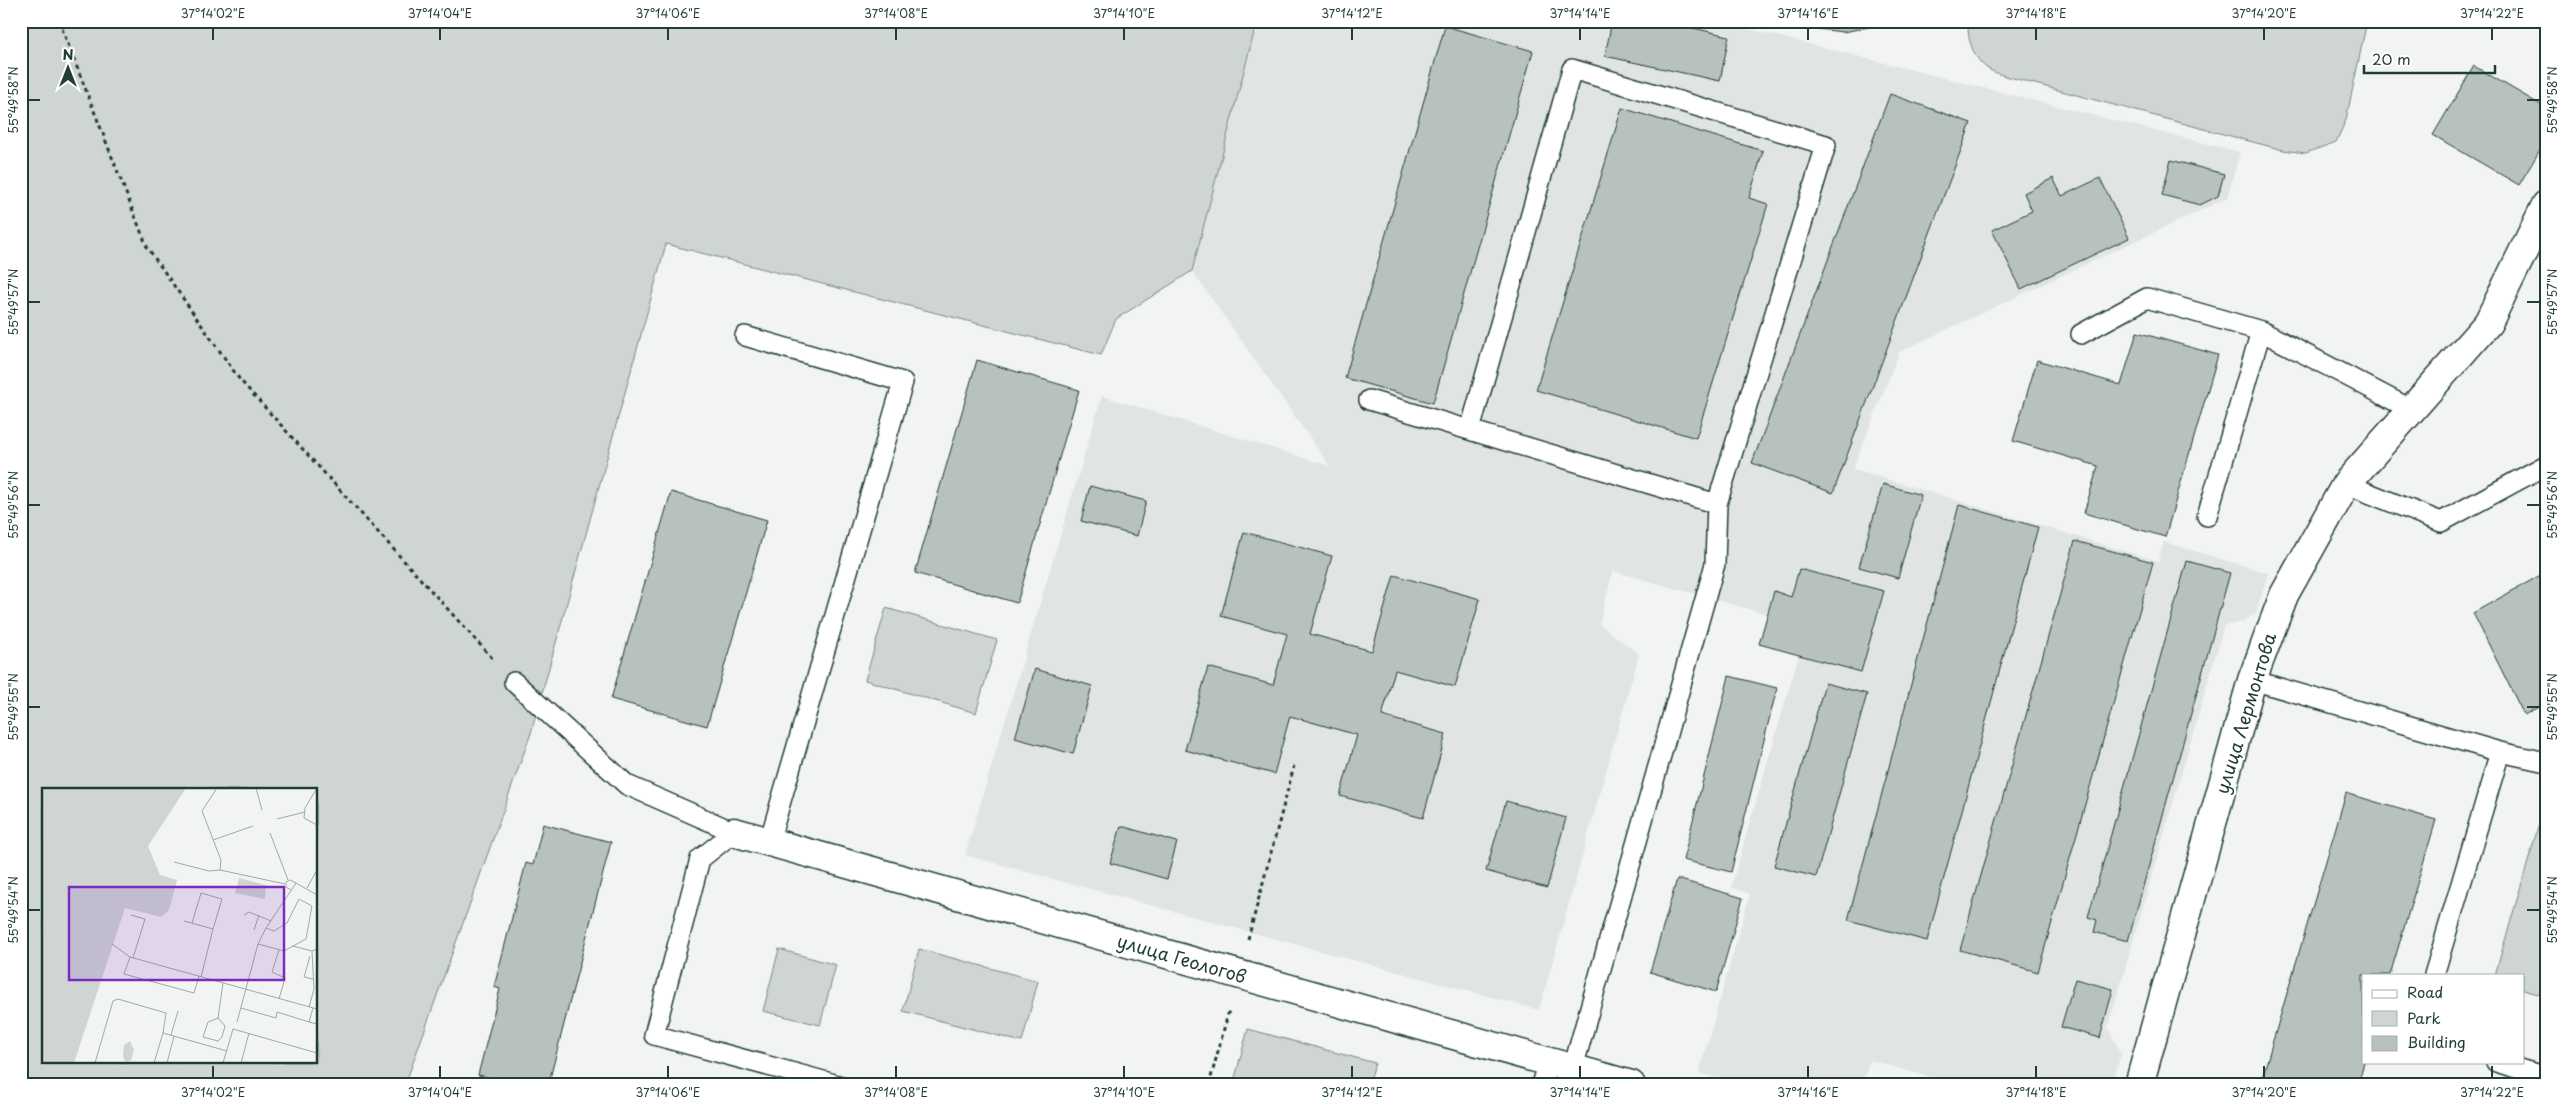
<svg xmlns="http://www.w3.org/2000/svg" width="2567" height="1106" font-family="'Playpen Sans',sans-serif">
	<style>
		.built { fill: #e0e4e3 }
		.green { fill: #ced5d3; stroke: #768984; fill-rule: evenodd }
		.building { fill: #b7c1bd; stroke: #1f3d34 }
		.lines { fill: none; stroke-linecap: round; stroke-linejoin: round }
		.service-casing { stroke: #1f3d34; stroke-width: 22 }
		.minor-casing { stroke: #1f3d34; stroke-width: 31 }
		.path { stroke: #1f3d34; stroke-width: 3; stroke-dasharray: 4 4; stroke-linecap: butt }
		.service { stroke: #fff; stroke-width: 19 }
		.minor { stroke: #fff; stroke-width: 28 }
		.ticks { fill: none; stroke: #1f3d34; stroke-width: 2 }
		.labels { text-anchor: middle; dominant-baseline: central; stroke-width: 4.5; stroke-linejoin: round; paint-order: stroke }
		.street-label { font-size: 18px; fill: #1f3d34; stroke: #fff }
		.inset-road { fill: none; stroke: #9eaaa7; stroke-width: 1 }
		.view { fill: #7b2cbf; fill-opacity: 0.15; stroke: #7b2cbf; stroke-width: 2.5 }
		.inset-edge { fill: none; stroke: #1f3d34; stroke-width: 2.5 }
		.neatline { fill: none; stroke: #1f3d34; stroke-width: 2 }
		.ticks-label { font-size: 12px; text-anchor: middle; fill: #1f3d34 }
	</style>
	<rect width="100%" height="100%" fill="#f2f3f3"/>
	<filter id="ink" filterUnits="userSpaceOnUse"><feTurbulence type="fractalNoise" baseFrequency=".02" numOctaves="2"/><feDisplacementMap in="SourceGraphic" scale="10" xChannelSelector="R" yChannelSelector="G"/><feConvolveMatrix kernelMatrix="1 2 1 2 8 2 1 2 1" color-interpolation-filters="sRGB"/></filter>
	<g filter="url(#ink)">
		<!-- built -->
		<path class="built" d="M1257,21H1717L2240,152L2227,198L1899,352L1853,469L2158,561L2164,542L2268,573L2256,613L2242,622L2224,626L2108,1028L2121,1054L2112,1085H1946L1944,1081L1870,1060L1862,1085H1741L1699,1073L1750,894L1731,887L1799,655L1759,644L1767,614L1613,571L1599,624L1639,654L1539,1010L965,855L1102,396L1330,466L1192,271Z"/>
		<!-- green -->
		<path class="green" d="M21,21H1257L1192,271L1116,319L1101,355L666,244L531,733L405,1085H21ZM44,790H316V1062H44Z
			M1969,21H2367L2346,120L2336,142L2306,153L2283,150L2005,76C1999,74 1992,72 1987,68C1974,60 1965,35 1969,21Z
			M886,608L997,640L976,713L865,680Z
			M2541,817L2546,818V996L2523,990V975H2495Z
			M779,949L836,965L820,1025L763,1011Z
			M919,949L1038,981L1022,1042L903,1011Z
			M1248,1029L1375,1063L1369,1085H1233Z"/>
		<!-- building -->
		<path class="building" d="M1612,21H1661L1729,36L1720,81L1605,56Z
			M1802,21H1880L1869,27L1843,32L1818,29Z
			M1445,26L1533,51L1433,403L1345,378Z
			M2474,66L2546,108V140L2519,185L2433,135Z
			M1890,94L1971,123L1833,493L1752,463Z
			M1622,108L1763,151L1749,198L1768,204L1696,438L1536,390Z
			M2171,160L2224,174L2218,196L2200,205L2162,195Z
			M2053,178L2062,196L2100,178L2129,238L2021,289L1992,230L2032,211L2024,193Z
			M2137,332L2218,355L2165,537L2084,513L2098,466L2013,441L2037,360L2121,385Z
			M977,360L1079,390L1017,603L915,573Z
			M1883,484L1921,495L1898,578L1859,567Z
			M1090,486L1146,501L1137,536L1081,521Z
			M671,492L767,520L707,726L611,699Z
			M1959,505L2038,527L1927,941L1848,920Z
			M1244,532L1332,556L1310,634L1372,651L1394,575L1480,599L1455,687L1395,670L1382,716L1446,734L1423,818L1340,796L1357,735L1290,716L1274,774L1185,750L1208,667L1273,685L1287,634L1221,616Z
			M2075,541L2153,562L2038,972L1960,950Z
			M2187,561L2230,573L2128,941L2094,932L2097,920L2088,917Z
			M1799,569L1884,591L1861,672L1759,644L1774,591L1791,597Z
			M2546,572V703L2524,715L2473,613Z
			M1035,669L1092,686L1073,754L1015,738Z
			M1729,676L1777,688L1731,872L1683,860Z
			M1825,683L1867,694L1816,877L1774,866Z
			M2346,793L2436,820L2390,975H2363L2364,1062L2358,1085H2260Z
			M1506,801L1566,818L1547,888L1486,871Z
			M543,824L611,842L549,1082L559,1085H494L496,1079L478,1075L500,989L494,987L526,863L533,865Z
			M1121,826L1177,842L1167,879L1110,863Z
			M1677,879L1743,898L1716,992L1650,972Z
			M2075,979L2113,989L2100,1038L2061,1027Z"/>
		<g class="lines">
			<!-- service casing -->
			<g class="service-casing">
				<path id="service" d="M2081,334L2147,298L2261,331L2412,410
					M745,336L903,382L769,842
					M1369,400L1717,504L1715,564L1573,1068
					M1470,430L1572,69L1826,145L1717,504
					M2346,484L2441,522L2546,465
					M2207,516L2261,331
					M2252,680L2500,752L2546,762
					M514,682L627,785L734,832L700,859L654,1035L838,1085
					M2434,975L2500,752
					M2496,1062L2546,1077
					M1541,1085L1548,1061"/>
			</g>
			<!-- minor casing -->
			<g class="minor-casing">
				<path id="minor" d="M734,832L1631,1085
					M2139,1085L2252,680L2284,595L2346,484L2488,323L2546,205"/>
			</g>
			<!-- path -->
			<path class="path" d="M59,21L147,247L240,380L493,659
				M1248,939L1294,766
				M1209,1085L1229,1010"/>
			<!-- service -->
			<use href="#service" class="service"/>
			<!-- minor -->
			<use href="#minor" class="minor"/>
		</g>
	</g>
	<!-- ticks -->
	<path class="ticks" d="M213,28V40M440,28V40M668,28V40M896,28V40M1124,28V40M1352,28V40M1580,28V40M1808,28V40M2036,28V40M2264,28V40M2492,28V40M28,100H40M2527,100H2540M28,302H40M2527,302H2540M28,505H40M2527,505H2540M28,707H40M2527,707H2540M28,910H40M2527,910H2540M213,1066V1078M440,1066V1078M668,1066V1078M896,1066V1078M1124,1066V1078M1352,1066V1078M1580,1066V1078M1808,1066V1078M2036,1066V1078M2264,1066V1078M2492,1066V1078"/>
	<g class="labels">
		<!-- street labels -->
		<g class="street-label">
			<text transform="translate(2245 713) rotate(-73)">улица Лермонтова</text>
			<text transform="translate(1182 958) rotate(16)">улица Геологов</text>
		</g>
	</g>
	<!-- overview -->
	<g transform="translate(42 788)">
		<rect width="275" height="275" fill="#f2f3f3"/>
		<path d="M0,0H144L106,58L118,87L135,92L127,122L119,129L83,120L32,275H0ZM197,90L224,97L223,111L193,105ZM88,253L92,262L89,272L84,274L81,269L82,257Z" fill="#ced5d3"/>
		<path class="inset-road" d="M175,0L160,23L179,72L178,82L243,96M214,0L220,22M275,0L263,20L262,30L275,37M235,31L263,24M228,45L246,92M171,52L211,38M132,74L167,83L178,82M265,100L275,82M249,102L244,99V94L248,92L254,95M89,127L103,131L91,170M202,127L207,124L229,133M142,133L171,141L159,189M150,135L159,105L180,111L171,141M212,142L217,127M70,156L88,169L275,221M216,156L242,163L264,151L270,118L257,111L245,135L232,143L224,140M251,158L270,163L275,161M237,162L230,184L243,190L237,211M268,168L262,189L271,191M88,169L82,186L152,205L157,188M267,219L272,201L270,163M199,220L234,230L235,224L267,234M271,220L267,234L275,236M176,230L183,238L180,249L176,253L161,249L166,234ZM176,230L181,195M195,234L216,156L224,140L254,95L275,107M129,247L136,223M53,275L71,213L76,211L124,225L121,245L185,263M112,275L121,245M125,275L132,248M181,275L191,241L275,265M199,275L207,245"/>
		<path class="view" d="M27,99H242V192H27Z"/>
		<rect width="275" height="275" class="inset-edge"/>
	</g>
	<!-- margin -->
	<rect width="2567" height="1106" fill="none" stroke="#fff" stroke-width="55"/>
	<!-- legend -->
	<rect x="2362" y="974" width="162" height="90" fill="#ffffff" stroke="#a5b1ae"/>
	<rect x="2372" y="990" width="25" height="8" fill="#ffffff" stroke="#a5b1ae"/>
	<text x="2407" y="998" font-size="15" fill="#1f3d34">Road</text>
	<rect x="2372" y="1011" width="25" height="15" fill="#ced5d3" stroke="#a5b1ae"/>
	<text x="2407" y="1024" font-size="15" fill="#1f3d34">Park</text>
	<rect x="2372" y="1036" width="25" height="15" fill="#b7c1bd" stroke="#a5b1ae"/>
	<text x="2407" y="1048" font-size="15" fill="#1f3d34">Building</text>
	<!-- north arrow -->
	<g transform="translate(68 68)" stroke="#ffffff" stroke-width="4" paint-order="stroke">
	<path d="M0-4L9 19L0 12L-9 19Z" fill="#1f3d34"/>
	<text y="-8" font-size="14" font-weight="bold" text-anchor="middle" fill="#1f3d34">N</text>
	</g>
	<!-- scale -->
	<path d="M2364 65v8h131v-8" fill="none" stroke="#1f3d34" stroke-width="2.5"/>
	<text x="2372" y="65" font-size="15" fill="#1f3d34" stroke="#ffffff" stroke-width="4" paint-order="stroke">20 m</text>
	<rect x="28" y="28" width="2512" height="1050" class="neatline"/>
	<g class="ticks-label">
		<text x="213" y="18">37°14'02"E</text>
		<text x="440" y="18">37°14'04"E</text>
		<text x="668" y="18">37°14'06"E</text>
		<text x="896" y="18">37°14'08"E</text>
		<text x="1124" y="18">37°14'10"E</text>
		<text x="1352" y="18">37°14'12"E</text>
		<text x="1580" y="18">37°14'14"E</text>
		<text x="1808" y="18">37°14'16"E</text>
		<text x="2036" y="18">37°14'18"E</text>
		<text x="2264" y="18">37°14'20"E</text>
		<text x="2492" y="18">37°14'22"E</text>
		<text transform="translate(14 100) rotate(-90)" y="4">55°49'58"N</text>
		<text transform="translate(2553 100) rotate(-90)" y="4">55°49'58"N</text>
		<text transform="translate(14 302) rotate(-90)" y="4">55°49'57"N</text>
		<text transform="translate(2553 302) rotate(-90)" y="4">55°49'57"N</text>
		<text transform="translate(14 505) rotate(-90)" y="4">55°49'56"N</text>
		<text transform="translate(2553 505) rotate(-90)" y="4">55°49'56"N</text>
		<text transform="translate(14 707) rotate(-90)" y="4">55°49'55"N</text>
		<text transform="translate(2553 707) rotate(-90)" y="4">55°49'55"N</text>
		<text transform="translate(14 910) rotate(-90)" y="4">55°49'54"N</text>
		<text transform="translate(2553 910) rotate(-90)" y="4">55°49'54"N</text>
		<text x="213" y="1097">37°14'02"E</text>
		<text x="440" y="1097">37°14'04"E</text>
		<text x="668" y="1097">37°14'06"E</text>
		<text x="896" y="1097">37°14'08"E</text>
		<text x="1124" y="1097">37°14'10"E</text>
		<text x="1352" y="1097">37°14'12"E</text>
		<text x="1580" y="1097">37°14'14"E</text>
		<text x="1808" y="1097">37°14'16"E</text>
		<text x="2036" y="1097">37°14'18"E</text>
		<text x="2264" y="1097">37°14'20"E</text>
		<text x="2492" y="1097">37°14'22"E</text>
	</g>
</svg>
